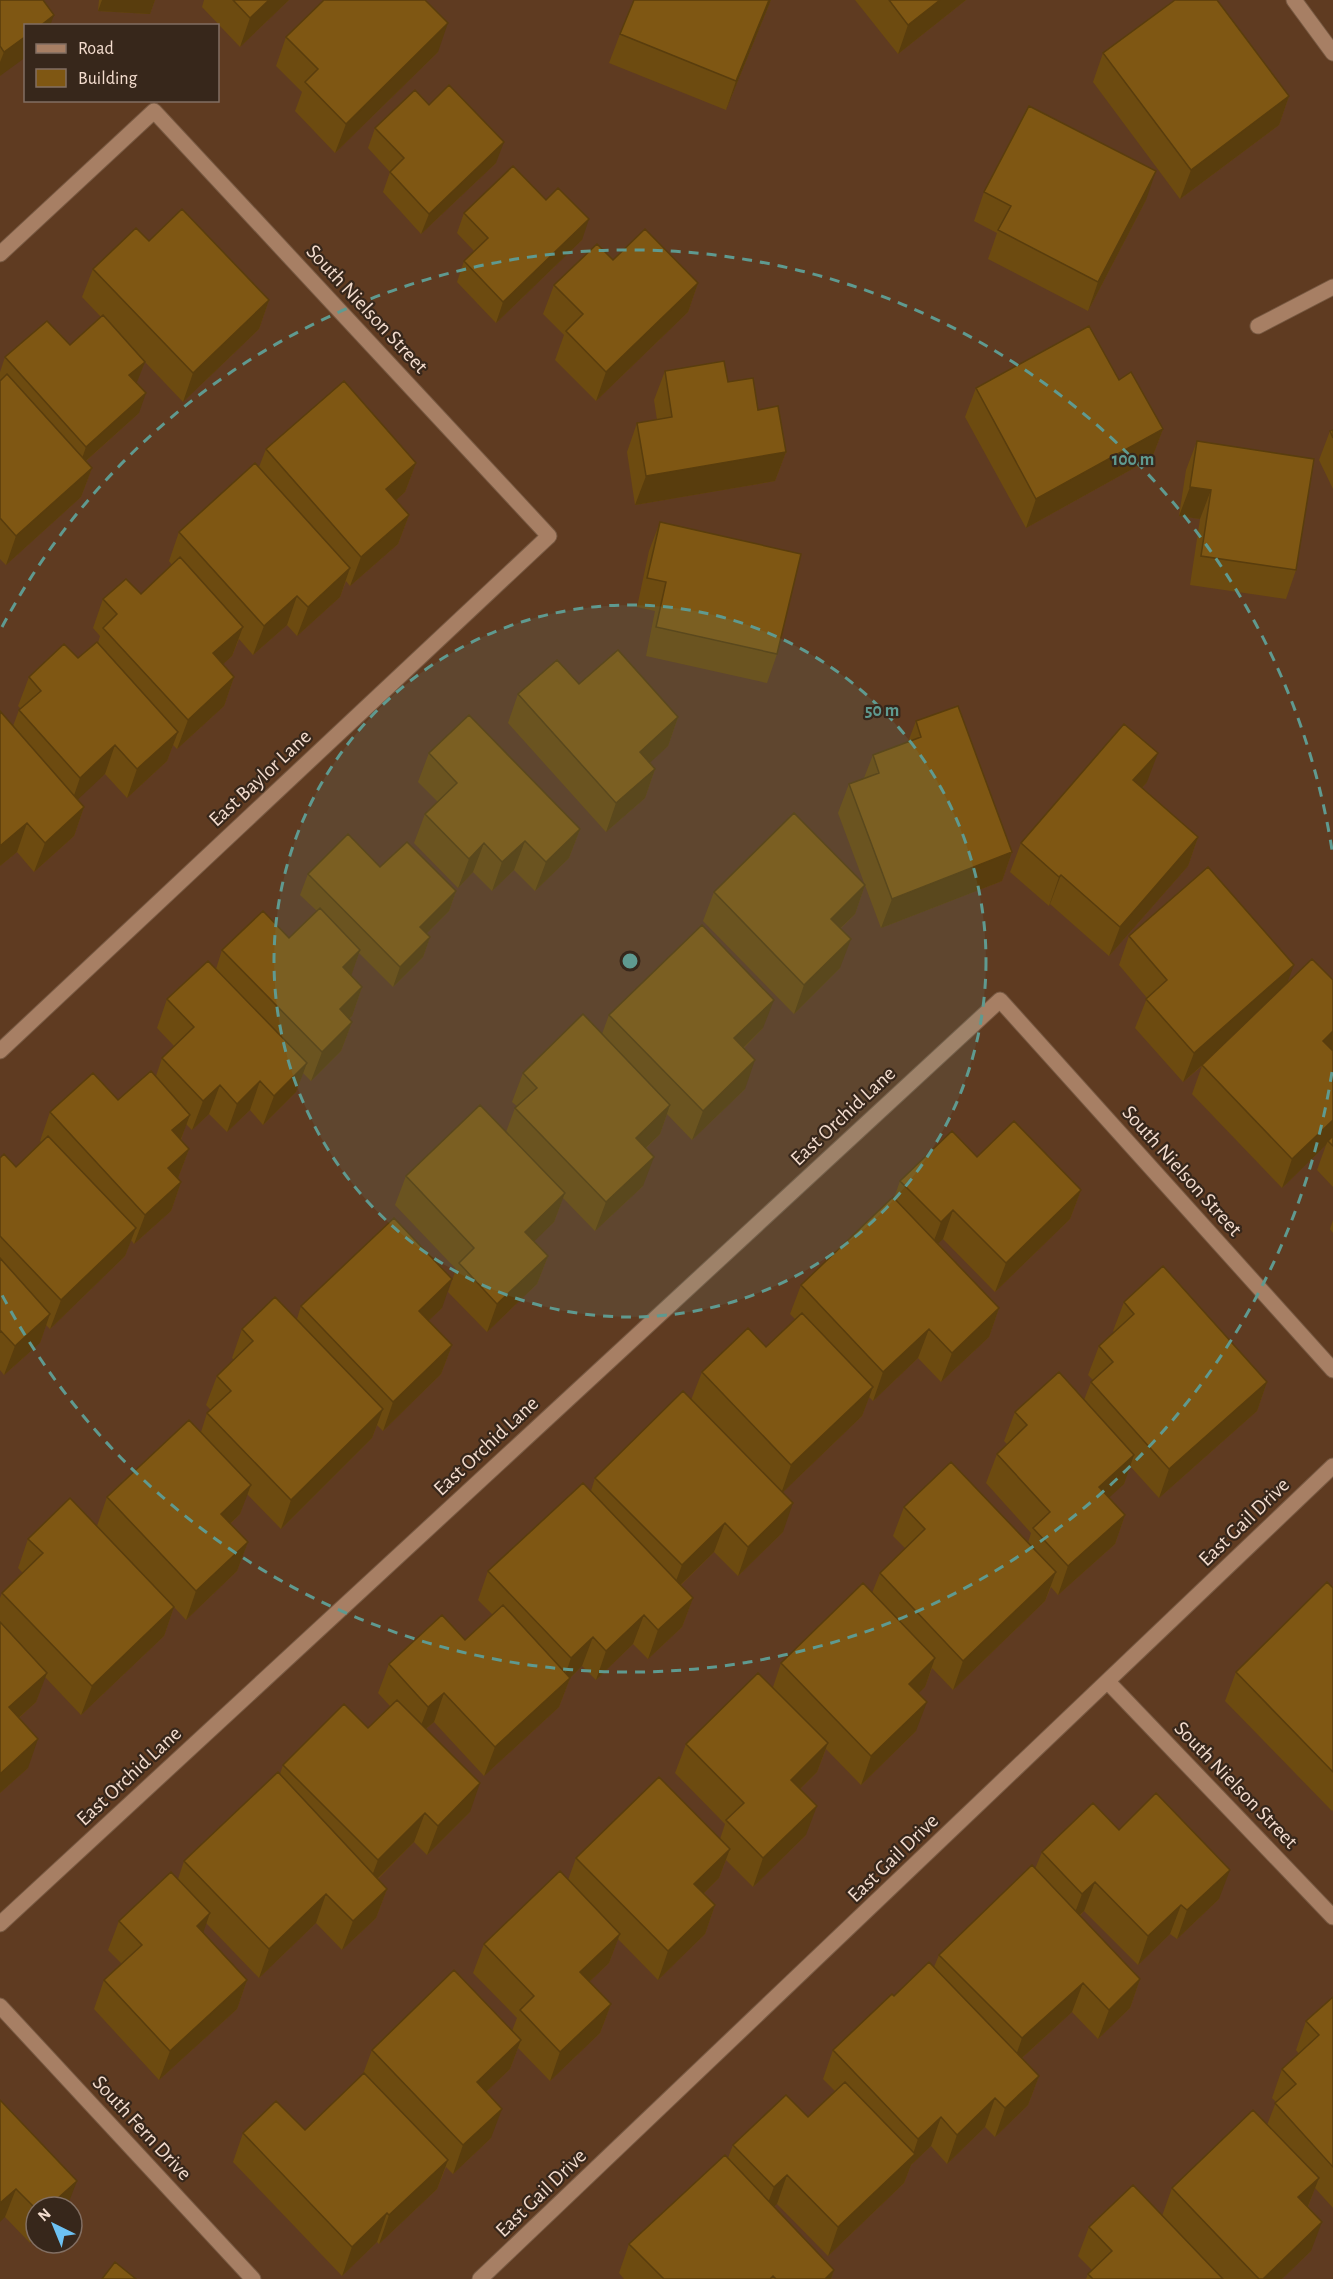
<svg xmlns="http://www.w3.org/2000/svg" width="1333" height="2279" font-family="'Alegreya Sans',sans-serif">
	<style>
		.lines { fill: none; stroke-linecap: round; stroke-linejoin: round }
		.minor-casing { stroke: #775942; stroke-width: 17 }
		.minor { stroke: #a77f64; stroke-width: 15 }
		.wall { fill: #6d4b10 }
		.shaded-wall { fill: #593d0d }
		.building { fill: #7f5713; stroke: #593d0d; stroke-width: 1.5 }
		.ring { fill: none; stroke: #5f9a90; stroke-width: 3; stroke-dasharray: 10 8 }
		.labels { text-anchor: middle; dominant-baseline: central; stroke-width: 4.5; stroke-linejoin: round; paint-order: stroke }
		.street-label { font-size: 21px; fill: #f3dcce; stroke: #37271b }
		.centre { fill: #5f9a90; stroke: #37271b; stroke-width: 3 }
		.ring-label { font-size: 18px; text-anchor: middle; font-weight: bold; fill: #5f9a90; stroke: #37271b; stroke-width: 4.5; stroke-linejoin: round; paint-order: stroke }
	</style>
	<rect width="100%" height="100%" fill="#5f3b21"/>
	<g class="lines">
		<!-- minor casing -->
		<g class="minor-casing">
			<path id="minor" d="M1294,0L1333,53
				M0,254L154,111L549,536L0,1051
				M1258,326L1333,287
				M1108,1682L1333,1917
				M0,1924L1000,1000L1333,1370
				M0,2006L253,2279
				M480,2279L1333,1466"/>
		</g>
		<!-- minor -->
		<use href="#minor" class="minor"/>
	</g>
	<!-- wall -->
	<path class="wall" d="M0,0L50,26L0,76Z
		M99,0H155L150,14L98,11Z
		M204,0H289L240,47L202,7Z
		M771,0L726,110L609,63L620,34Z
		M855,0H966L898,54Z
		M286,37L438,52L335,153L295,111L302,92L276,66Z
		M1103,53L1289,96L1279,125L1180,199L1093,82Z
		M429,105L496,163L421,234L383,192L390,172L368,148L375,128Z
		M984,192L1146,200L1088,311L988,259L997,233L974,221Z
		M464,213L582,240L496,323L457,282L464,261L474,251L457,233Z
		M149,241L269,300L259,329L183,402L145,362L136,383L139,413L86,461L92,468L81,497L6,565L0,559V372L5,357L70,345L101,317L82,297L93,269Z
		M613,260L698,283L688,312L596,401L555,360L564,335L543,314L554,285Z
		M665,371L728,382L758,410L786,452L775,481L635,505L627,452L637,423L657,420L654,400Z
		M1119,380L1163,429L1152,458L1026,528L965,417L976,388Z
		M1333,430V489L1319,460L1330,431Z
		M1197,441L1296,570L1286,599L1190,585L1200,519L1179,516L1186,470Z
		M266,449L416,463L405,492L396,500L409,515L398,544L350,586L346,581L340,597L297,636L287,625L253,655L239,639L232,656L223,664L234,677L224,706L177,749L173,745L167,761L127,798L105,774L77,799L84,807L74,836L34,872L17,852L0,866V711L13,726L19,710L21,709L18,706L29,677L78,658L98,643L100,636L93,628L103,599L141,594L172,565L169,561L179,532L259,467Z
		M660,522L777,654L767,683L646,656L655,611L637,607L649,551Z
		M579,684L678,717L668,746L650,762L655,769L645,798L606,832L508,723L518,694Z
		M916,721L1012,852L1002,881L881,928L838,813L849,784L864,778L873,755L908,742Z
		M429,753L580,829L569,858L535,891L514,870L492,891L473,872L458,888L414,843L425,814L438,802L418,782Z
		M1147,782L1142,788L1198,837L1188,866L1109,956L1050,904L1049,906L1010,872L1021,843Z
		M380,867L456,891L449,911L427,933L430,937L423,957L393,987L359,953L351,975L362,987L352,1016L349,1019L352,1022L341,1051L311,1081L303,1073L296,1092L263,1125L250,1110L227,1132L209,1114L192,1130L186,1124L181,1140L189,1149L178,1178L181,1182L171,1211L134,1244L131,1240L125,1256L50,1329L46,1325L40,1343L4,1375L0,1370V1158L16,1167L41,1142L40,1141L50,1112L118,1100L156,1076L162,1058L174,1046L157,1028L167,999L216,969L222,950L289,938L317,911L300,895L308,874Z
		M865,885L855,914L840,929V968L794,1014L703,921L714,892Z
		M1129,936L1288,983L1333,980V1050L1332,1051H1333V1187L1317,1170L1326,1145L1282,1188L1192,1094L1202,1066L1183,1082L1135,1028L1147,998L1119,965Z
		M609,1015L763,1028L744,1048L745,1089L692,1140L667,1114L660,1134L646,1148L643,1186L595,1231L563,1198L554,1222L534,1241L548,1256L537,1284L487,1332L448,1292L456,1269L395,1205L406,1176L506,1132L515,1108L517,1106L512,1102L523,1073L602,1034Z
		M977,1157L1081,1190L1070,1219L995,1292L943,1239L938,1243L999,1308L989,1337L941,1382L918,1358L873,1401L869,1397L862,1416L783,1492V1532L738,1576L714,1552L681,1585L693,1598L682,1627L648,1659L633,1644L596,1680L582,1666L570,1678L559,1707L484,1776L434,1722L426,1729L470,1812L427,1855L414,1842L378,1879L387,1889L376,1918L342,1950L316,1923L259,1978L206,1923L203,1932L247,1980L237,2009L159,2080L94,2009L104,1980L122,1964L108,1950L119,1921L178,1879L184,1861L280,1774L283,1765L368,1728L390,1706L378,1693L389,1664L465,1640L493,1615L478,1600L488,1571L591,1491L595,1478L691,1400L702,1372L766,1347L795,1319L790,1314L801,1285L894,1198L900,1181Z
		M1333,1220V1233L1330,1229Z
		M1124,1302L1267,1382L1257,1411L1159,1498L1130,1466L1124,1484L1109,1497L1125,1515L1115,1544L1058,1595L1051,1587L1045,1601L953,1690L932,1668L925,1687L918,1693L916,1731L861,1785L826,1749L817,1772L800,1789L806,1835L753,1887L726,1860L719,1878L704,1893L715,1905L705,1934L658,1980L618,1939L609,1963L589,1982L611,2004L600,2033L550,2081L518,2048L510,2069L486,2092L491,2138L453,2174L446,2167L437,2189L379,2244L377,2242L342,2276L233,2162L243,2133L305,2130L363,2074L372,2050L512,2031L517,2018L473,1973L484,1944L568,1880L576,1858L720,1839L725,1824L675,1773L686,1744L773,1687L781,1663L872,1593L880,1573L905,1548L893,1536L904,1507L1028,1543L1031,1533L986,1483L997,1454L1007,1444L1004,1441L1015,1412L1084,1400L1091,1382L1093,1380L1088,1375L1099,1346L1114,1332L1113,1331Z
		M301,1306L442,1308L428,1321L452,1345L441,1374L383,1431L377,1425L372,1438L281,1529L247,1494L240,1514L230,1524L248,1542L237,1571L186,1620L174,1607L164,1636L81,1715L45,1677L36,1702L19,1718L28,1768L0,1793V1598L2,1593L23,1573L18,1568L28,1539L97,1526L107,1497L201,1432L207,1413L211,1410L206,1405L217,1376L234,1360L232,1358L242,1329L297,1319Z
		M1333,1588V1810L1332,1811L1225,1701L1236,1672Z
		M1119,1830L1219,1899L1177,1939L1170,1934L1138,1965L1084,1911L1080,1916L1140,1979L1130,2008L1098,2039L1072,2012L1022,2058L1039,2076L1028,2105L995,2137L985,2127L947,2164L931,2146L911,2165L904,2183L828,2256L777,2204L774,2206L834,2270L831,2279H624L619,2273L629,2244L728,2158L733,2145L808,2117L835,2091L823,2079L833,2050L894,1996L934,1967L939,1955L1035,1869L1042,1852Z
		M1333,1997V2208L1315,2188L1308,2207L1311,2251L1282,2279H1086L1088,2274L1092,2270L1078,2256L1089,2227L1162,2216L1172,2188L1267,2125L1276,2102L1272,2098L1282,2069L1299,2054L1296,2050L1306,2021Z
		M0,2100L36,2207V2237L30,2243L5,2217Z"/>
	<!-- shaded-wall -->
	<path class="shaded-wall" d="M102,0H155L150,14L98,11Z
		M269,0H289L240,47L250,18Z
		M769,0H771L726,110L736,81Z
		M940,0H966L898,54L908,25Z
		M54,15L50,26H40Z
		M448,23L438,52L335,153L346,124Z
		M26,36V57L0,76V62L4,52Z
		M1289,96L1279,125L1180,199L1191,170Z
		M504,142L496,163L421,234L429,214Z
		M1156,171L1146,200L1088,311L1098,282Z
		M589,219L582,240L496,323L503,302Z
		M698,283L688,312L596,401L606,372Z
		M269,300L259,329L183,402L193,373Z
		M145,362L137,382L122,395L129,375Z
		M146,393L139,413L79,467L86,447Z
		M1163,429L1152,458L1026,528L1036,499Z
		M786,452L775,481L635,505L646,476Z
		M416,463L405,492L376,518L386,489Z
		M92,468L81,497L6,565L16,536Z
		M1190,487L1211,490L1200,519L1179,516Z
		M409,515L398,544L350,586L361,557Z
		M350,568L340,597L297,636L308,607Z
		M297,596L287,625L253,655L264,626Z
		M243,627L232,656L203,682L213,653Z
		M234,677L224,706L177,749L188,720Z
		M678,717L668,746L630,781L640,752Z
		M178,732L167,761L127,798L137,769Z
		M115,745L105,774L70,807L80,778Z
		M1158,753L1147,782L1123,809L1133,780Z
		M655,769L645,798L606,832L616,803Z
		M84,807L74,836L34,872L45,843Z
		M27,823L17,852L0,866V846Z
		M580,829L569,858L535,891L546,862Z
		M1198,837L1188,866L1109,956L1120,927Z
		M525,841L514,870L492,891L502,862Z
		M484,843L473,872L458,888L469,859Z
		M1012,852L1002,881L881,928L892,899Z
		M1061,875L1050,904L1049,906L1059,877Z
		M865,885L855,914L820,948L831,919Z
		M456,891L449,911L413,947L420,927Z
		M430,937L423,957L393,987L400,967Z
		M851,939L840,968L794,1014L804,985Z
		M360,950L350,979L343,967Z
		M1294,965L1283,994L1183,1082L1194,1053Z
		M362,987L352,1016L329,1038L340,1009Z
		M774,1000L763,1028L724,1067L734,1038Z
		M352,1022L341,1051L311,1081L322,1052Z
		M1333,1031V1050L1312,1070L1323,1041Z
		M755,1060L745,1089L692,1140L703,1111Z
		M307,1063L296,1092L263,1125L274,1096Z
		M260,1081L250,1110L227,1132L237,1104Z
		M220,1085L209,1114L192,1130L203,1101Z
		M670,1105L660,1134L626,1167L636,1138Z
		M190,1115L179,1144L172,1130Z
		M1333,1120V1139L1328,1141L1326,1145L1282,1188L1292,1159Z
		M189,1149L178,1178L157,1197L168,1168Z
		M654,1157L643,1186L595,1231L606,1202Z
		M181,1182L171,1211L134,1244L145,1215Z
		M1081,1190L1070,1219L995,1292L1006,1263Z
		M565,1193L554,1222L514,1261L525,1232Z
		M953,1210L943,1239L930,1251L941,1222Z
		M136,1228L125,1256L50,1329L61,1300Z
		M548,1256L537,1284L487,1332L497,1304Z
		M452,1279L442,1308L408,1340L419,1311Z
		M999,1308L989,1337L941,1382L952,1353Z
		M50,1314L40,1343L4,1375L15,1346Z
		M929,1329L918,1358L873,1401L883,1372Z
		M452,1345L441,1374L383,1431L393,1402Z
		M1267,1382L1257,1411L1159,1498L1169,1469Z
		M873,1387L862,1416L781,1494L791,1465Z
		M383,1409L372,1438L281,1529L291,1500Z
		M1134,1455L1124,1484L1089,1516L1099,1487Z
		M251,1485L240,1514L210,1543L221,1514Z
		M793,1503L783,1532L738,1576L748,1547Z
		M1125,1515L1115,1544L1058,1595L1068,1566Z
		M725,1523L714,1552L671,1594L682,1565Z
		M248,1542L237,1571L186,1620L196,1591Z
		M1056,1572L1045,1601L953,1690L963,1661Z
		M693,1598L682,1627L648,1659L658,1630Z
		M174,1607L164,1636L81,1715L92,1686Z
		M644,1615L633,1644L596,1680L606,1651Z
		M593,1637L582,1666L561,1687L571,1658Z
		M935,1658L925,1687L898,1713L909,1684Z
		M47,1673L36,1702L0,1735L9,1707Z
		M570,1678L559,1707L484,1776L495,1747Z
		M444,1693L434,1722L417,1736L428,1707Z
		M927,1702L916,1731L861,1785L871,1756Z
		M38,1739L28,1768L0,1793V1774Z
		M828,1743L817,1772L780,1809L791,1780Z
		M480,1783L470,1812L427,1855L438,1826Z
		M817,1806L806,1835L753,1887L763,1858Z
		M425,1813L414,1842L367,1889L378,1860Z
		M730,1849L719,1878L684,1913L694,1884Z
		M1230,1870L1219,1899L1177,1939L1187,1910Z
		M1095,1882L1084,1911L1071,1923L1082,1894Z
		M387,1889L376,1918L342,1950L353,1921Z
		M326,1894L316,1923L259,1978L269,1949Z
		M715,1905L705,1934L658,1980L668,1951Z
		M1181,1905L1170,1934L1138,1965L1148,1936Z
		M210,1913L200,1942L197,1926Z
		M620,1934L609,1963L569,2001L580,1972Z
		M1140,1979L1130,2008L1098,2039L1109,2010Z
		M247,1980L237,2009L159,2080L170,2051Z
		M1083,1983L1072,2012L1012,2067L1022,2038Z
		M611,2004L600,2033L550,2081L560,2052Z
		M521,2040L510,2069L466,2111L477,2082Z
		M1039,2076L1028,2105L995,2137L1005,2108Z
		M995,2098L985,2127L947,2164L957,2135Z
		M502,2109L491,2138L453,2174L463,2145Z
		M941,2117L931,2146L911,2165L904,2183L828,2256L838,2227L912,2157L918,2139Z
		M448,2160L437,2189L379,2244L389,2215Z
		M787,2175L777,2204L763,2216L774,2187Z
		M1319,2178L1308,2206L1287,2226L1298,2197Z
		M77,2181L67,2207H48Z
		M16,2189L5,2217L0,2222V2203Z
		M387,2213L377,2242L342,2276L352,2247Z
		M1322,2222L1311,2251L1282,2279H1263Z
		M36,2227V2237L30,2243Z
		M834,2270L831,2279H825Z"/>
	<!-- building -->
	<path class="building" d="M0,0H43L54,15L40,26H26V36L4,52L0,46Z
		M233,0H269L250,18Z
		M324,0H425L448,23L346,124L305,82L318,69L286,37Z
		M634,0H769L736,81L620,34Z
		M889,0H940L908,25Z
		M1175,0H1217L1289,96L1191,170L1103,53Z
		M449,85L504,142L429,214L390,172L404,158L375,128L415,90L429,105Z
		M1029,106L1156,171L1098,282L998,230L1011,206L984,192Z
		M513,166L546,200L558,188L589,219L503,302L464,261L488,238L464,213Z
		M182,209L269,300L193,373L93,269L136,228L149,241Z
		M645,229L698,283L606,372L566,331L583,314L554,285L597,244L613,260Z
		M103,315L145,362L129,375L146,393L86,447L5,357L47,321L70,345Z
		M1089,326L1119,380L1131,372L1163,429L1036,499L976,388Z
		M724,361L728,382L753,378L758,410L778,406L786,452L646,476L637,423L672,417L665,371Z
		M7,374L92,468L16,536L0,518V381Z
		M344,381L416,463L386,489L409,515L361,557L266,449Z
		M1333,430V438L1330,431Z
		M1197,441L1314,459L1296,570L1201,556L1211,490L1190,487Z
		M255,463L350,568L308,607L297,596L264,626L179,532Z
		M660,522L801,554L777,654L656,627L666,582L647,578Z
		M180,557L243,627L213,653L234,677L188,720L103,628L117,614L103,599L126,579L141,594Z
		M97,642L178,732L137,769L115,745L80,778L19,710L41,691L29,677L64,644L78,658Z
		M618,650L678,717L640,752L655,769L616,803L518,694L557,660L579,684Z
		M958,706L1012,852L892,899L849,784L879,773L873,755L921,737L916,721Z
		M0,711L84,807L45,843L27,823L0,846Z
		M469,715L580,829L546,862L525,841L502,862L484,843L469,859L425,814L457,783L429,753Z
		M1124,724L1158,753L1133,780L1198,837L1120,927L1061,875L1059,877L1021,843Z
		M794,813L865,885L831,919L851,939L804,985L714,892Z
		M348,834L380,867L407,842L456,891L420,927L430,937L400,967L308,874Z
		M1208,867L1294,965L1194,1053L1146,999L1167,980L1129,936Z
		M320,908L360,950L343,967L362,987L340,1009L352,1022L322,1052L222,950L263,911L289,938Z
		M702,925L774,1000L734,1038L755,1060L703,1111L609,1015Z
		M1312,959L1333,980V1031L1323,1041L1333,1051V1120L1292,1159L1202,1065Z
		M208,961L307,1063L274,1096L260,1081L237,1104L220,1085L203,1101L162,1058L194,1027L167,999Z
		M583,1014L670,1105L636,1138L654,1157L606,1202L515,1108L537,1088L523,1073Z
		M151,1071L190,1115L172,1130L189,1149L168,1168L181,1182L145,1215L50,1112L93,1073L118,1100Z
		M480,1105L565,1193L525,1232L548,1256L497,1304L459,1263L474,1248L406,1176Z
		M1014,1121L1081,1190L1006,1263L953,1210L941,1222L900,1181L952,1131L977,1157Z
		M48,1136L136,1228L61,1300L0,1236V1158L4,1154L16,1167Z
		M1333,1136V1146L1328,1141Z
		M893,1197L999,1308L952,1353L929,1329L883,1372L801,1285Z
		M394,1218L452,1279L419,1311L452,1345L393,1402L301,1306Z
		M0,1258L50,1314L15,1346L1,1331L0,1332Z
		M1163,1266L1267,1382L1169,1469L1091,1382L1113,1362L1099,1346L1134,1314L1124,1302Z
		M275,1297L383,1409L291,1500L207,1413L231,1391L217,1376L253,1341L242,1329Z
		M802,1313L873,1387L791,1465L702,1372L748,1328L766,1347Z
		M1059,1372L1134,1455L1099,1487L1125,1515L1068,1566L1033,1528L1050,1512L997,1454L1027,1425L1015,1412Z
		M683,1391L793,1503L748,1547L725,1523L682,1565L595,1478Z
		M189,1420L251,1485L221,1514L248,1542L196,1591L107,1497Z
		M951,1462L1056,1572L963,1661L880,1573L925,1529L904,1507Z
		M583,1483L693,1598L658,1630L644,1615L606,1651L593,1637L571,1658L488,1571Z
		M70,1498L174,1607L92,1686L2,1593L43,1553L28,1539Z
		M1327,1582L1333,1588V1772L1236,1672Z
		M863,1583L935,1658L909,1684L927,1702L871,1756L781,1663Z
		M503,1605L570,1678L495,1747L444,1693L428,1707L389,1664L442,1615L465,1640Z
		M0,1622L47,1673L9,1707L38,1739L0,1774Z
		M758,1673L828,1743L791,1780L817,1806L763,1858L726,1820L744,1803L686,1744Z
		M397,1700L480,1783L438,1826L425,1813L378,1860L283,1765L344,1704L368,1728Z
		M278,1772L387,1889L353,1921L326,1894L269,1949L184,1861Z
		M659,1777L730,1849L694,1884L715,1905L668,1951L576,1858Z
		M1156,1793L1230,1870L1187,1910L1181,1905L1148,1936L1095,1882L1082,1894L1042,1852L1093,1803L1119,1830Z
		M1032,1865L1140,1979L1109,2010L1083,1983L1022,2038L939,1955Z
		M560,1871L620,1934L580,1972L611,2004L560,2052L520,2010L534,1996L484,1944Z
		M171,1872L210,1913L197,1926L247,1980L170,2051L104,1980L142,1945L119,1921Z
		M929,1962L1039,2076L1005,2108L995,2098L957,2135L941,2117L918,2139L833,2050L892,1994L894,1996Z
		M454,1970L521,2040L477,2082L502,2109L463,2145L372,2050Z
		M1333,1997V2167L1275,2103L1296,2084L1282,2069L1319,2035L1306,2021Z
		M364,2073L448,2160L389,2215L387,2213L352,2247L243,2133L276,2101L305,2130Z
		M845,2082L915,2154L838,2227L787,2175L774,2187L733,2145L786,2095L808,2117Z
		M0,2100L77,2181L48,2207H36V2209L16,2189L0,2203Z
		M1253,2110L1319,2178L1298,2197L1322,2222L1263,2279H1259L1172,2188Z
		M725,2155L834,2270L825,2279H776L773,2276L770,2279H664L629,2244Z
		M1133,2185L1223,2279H1093L1088,2274L1112,2251L1089,2227Z
		M115,2262L136,2279H102Z"/>
	<!-- distance rings -->
	<circle cx="630" cy="961" r="356" fill="#5f9a90" fill-opacity=".12"/>
	<g class="ring">
		<circle cx="630" cy="961" r="356"/>
		<path d="M1332 1072A711 711 0 0 1 2 1295M2 627A711 711 0 0 1 1332 850"/>
	</g>
	<g class="labels">
		<!-- street labels -->
		<g class="street-label">
			<text transform="translate(367 309) rotate(47)">South Nielson Street</text>
			<text transform="translate(260 778) rotate(-43)">East Baylor Lane</text>
			<text transform="translate(843 1116) rotate(-43)">East Orchid Lane</text>
			<text transform="translate(1182 1171) rotate(48)">South Nielson Street</text>
			<text transform="translate(486 1446) rotate(-43)">East Orchid Lane</text>
			<text transform="translate(1244 1522) rotate(-44)">East Gail Drive</text>
			<text transform="translate(129 1776) rotate(-43)">East Orchid Lane</text>
			<text transform="translate(1236 1785) rotate(46)">South Nielson Street</text>
			<text transform="translate(893 1858) rotate(-44)">East Gail Drive</text>
			<text transform="translate(142 2128) rotate(47)">South Fern Drive</text>
			<text transform="translate(541 2193) rotate(-44)">East Gail Drive</text>
		</g>
	</g>
	<circle cx="630" cy="961" r="9" class="centre"/>
	<g class="ring-label">
		<text x="1133" y="465">100 m</text>
		<text x="882" y="716">50 m</text>
	</g>
	<!-- legend -->
	<rect x="24" y="24" width="195" height="78" fill="#37271b" stroke="#826f63" stroke-width="1.5"/>
	<rect x="36" y="44" width="30" height="9" fill="#a77f64" stroke="#826f63" stroke-width="1.5"/>
	<text x="78" y="54" font-size="18" fill="#f3dcce">Road</text>
	<rect x="36" y="69" width="30" height="18" fill="#7f5713" stroke="#826f63" stroke-width="1.5"/>
	<text x="78" y="84" font-size="18" fill="#f3dcce">Building</text>
	<!-- north arrow -->
	<g transform="translate(54 2225) rotate(317)"><circle r="28" fill="#37271b" stroke="#826f63" stroke-width="1.5"/>
	<path d="M0-4.5L10 22L0 15L-10 22Z" fill="#6dc2f3"/>
	<text y="-9" font-size="16" font-weight="bold" text-anchor="middle" fill="#f3dcce">N</text>
	</g>
</svg>
